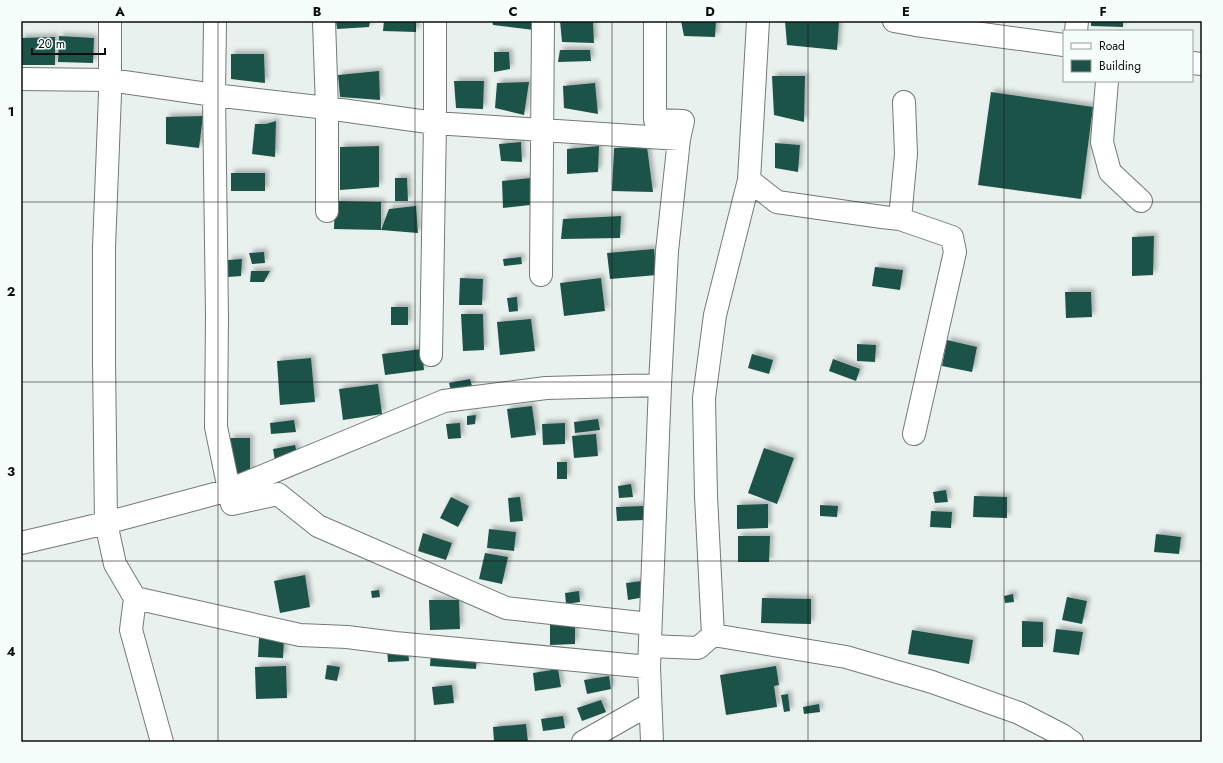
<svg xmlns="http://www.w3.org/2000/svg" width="1223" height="763" font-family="Jost,sans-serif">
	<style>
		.building { fill: #1e5249; filter: url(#shadow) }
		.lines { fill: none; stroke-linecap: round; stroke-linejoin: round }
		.minor-casing { stroke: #737a78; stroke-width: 24 }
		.minor { stroke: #fff; stroke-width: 22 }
		.grid { fill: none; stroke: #0c0e0d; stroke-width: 1; stroke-opacity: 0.55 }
		.neatline { fill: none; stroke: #0c0e0d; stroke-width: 1.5 }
		.grid-label { font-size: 13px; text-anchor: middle; font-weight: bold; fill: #0c0e0d }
	</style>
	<defs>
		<filter id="shadow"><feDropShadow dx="3.5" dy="-3.5" stdDeviation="2" flood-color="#0004"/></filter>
	</defs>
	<rect width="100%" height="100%" fill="#e9f1ef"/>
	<!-- building -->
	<path class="building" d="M336,21H370L369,27L337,29Z
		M384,21H416V32L383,31Z
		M492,21H534V30L493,25Z
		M560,21H593L594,43L562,42Z
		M681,21H716L715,37L684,36Z
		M785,21L839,22L837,50L787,45Z
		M1091,21H1123V27L1091,26Z
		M59,36L94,38L93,63L58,62Z
		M55,37V65H21V38Z
		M560,50H590L591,61L558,62Z
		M494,52H509L510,69L494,72Z
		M231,54H264L265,83L231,79Z
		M379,71L380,100L340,97L338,75Z
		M772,76H805L804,122L774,115Z
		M454,81H484L483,109L456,108Z
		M529,82L524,115L495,108L497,83Z
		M595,83L598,114L564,108L563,86Z
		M991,92L1093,107L1081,199L978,185Z
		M203,116L199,148L166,144V117Z
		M276,121L275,157L252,154L255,124H266Z
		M521,142L522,162L501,161L499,144Z
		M775,143L800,145L798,172L775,168Z
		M379,146V187L340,190V147Z
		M599,146L598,172L567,174V149Z
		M647,147L653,192L612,191L614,148Z
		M231,173H265V191H231Z
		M395,178H407L408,201H395Z
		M531,178L530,205L503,208L502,181Z
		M335,201L381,202V230L334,229Z
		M416,206L418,233L381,230L389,209Z
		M621,216L620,238L561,239L563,219Z
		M1154,236L1153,275L1132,276V237Z
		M654,249L657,275L610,279L607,253Z
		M264,252L265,263L252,264L249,253Z
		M521,257L522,264L504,266L503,259Z
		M242,259L241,276L228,277V260Z
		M875,267L903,270L900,290L872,286Z
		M251,271H270L264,282H250Z
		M460,278L483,279L482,305H459Z
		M601,278L605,311L564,316L560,283Z
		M1065,292H1091L1092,317L1066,318Z
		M517,297L518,311L509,312L507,298Z
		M391,307H408V325H391Z
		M461,314H483L484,350L463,351Z
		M531,319L535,351L500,355L497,322Z
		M947,340L977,347L972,372L942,366Z
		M857,344L876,345L875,362L857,361Z
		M422,349L424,370L385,375L382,354Z
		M752,354L773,360L769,374L748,368Z
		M311,358L315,402L280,405L277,361Z
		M833,359L860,369L856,381L829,371Z
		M470,379L472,386L451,391L449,383Z
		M378,384L382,414L343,420L339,389Z
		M532,406L536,435L511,438L507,409Z
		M476,415L475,424L467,425V416Z
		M598,419L600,430L575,433L574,422Z
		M294,420L296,432L271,434L270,423Z
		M460,423L461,438L448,439L446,424Z
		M565,423V444L543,445L542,424Z
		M596,434L598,456L574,458L572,436Z
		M230,438H250V473L230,474Z
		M295,445L298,457L275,461L273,449Z
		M764,448L794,458L777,504L748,493Z
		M557,462H567V479H557Z
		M631,484L633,497L619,498L618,486Z
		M946,490L948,502L935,503L933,492Z
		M974,496L1007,497V518L973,517Z
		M451,497L469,506L458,527L440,518Z
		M520,497L523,521L510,522L508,498Z
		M768,504V528L737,529V505Z
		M820,505L838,506L837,517L820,516Z
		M643,506L644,520L617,521L616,507Z
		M931,511L952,512L951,528L930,527Z
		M489,529L516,532L514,551L487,548Z
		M423,533L452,543L446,560L418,551Z
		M1156,534L1181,537L1179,554L1154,552Z
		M738,536H770L769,562H738Z
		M485,553L508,557L502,584L479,579Z
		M305,575L310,607L280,613L274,581Z
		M642,581L645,597L628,600L626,583Z
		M379,590L380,597L372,598L371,591Z
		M579,591L580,602L566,604L565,593Z
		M1013,594L1014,602L1005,603L1004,596Z
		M1067,597L1087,601L1082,624L1062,620Z
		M762,598L811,599V624L761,623Z
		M429,600H459L460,629L430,630Z
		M1022,621L1043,622V647H1022Z
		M575,624V644L550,645V625Z
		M1056,629L1083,632L1079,655L1053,652Z
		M912,630L973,640L969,664L908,654Z
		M259,638L284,639L283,658L258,657Z
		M387,649H408L409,661L388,662Z
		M431,651L477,654L476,669L430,666Z
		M327,665L340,667L337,681L325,679Z
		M286,666L287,698L256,699L255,667Z
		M776,666L779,685L774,686L777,707L726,715L720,675Z
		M558,669L561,687L535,691L533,673Z
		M609,676L611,689L587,694L584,680Z
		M452,685L454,703L434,705L432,687Z
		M788,694L790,711L784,712L781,695Z
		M601,700L606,712L582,721L577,708Z
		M819,704L820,712L804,714L803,707Z
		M563,716L565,728L543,731L541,719Z
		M526,724L528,742H494L493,727Z"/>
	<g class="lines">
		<!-- minor casing -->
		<g class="minor-casing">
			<path id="minor" d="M110,21V94L104,247V359L106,523L115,564L135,598L300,635L347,637L395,643L649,667
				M215,21L214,95L327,108L435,123L679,139
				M324,21L327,108V211
				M758,21L749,180L777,202L882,217L900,219L906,154L904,102
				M894,21L916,25
				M916,21V25L1064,45
				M1076,31L1077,21
				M1192,63L1202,64
				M21,79L110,80L214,95L217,316L216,427L232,504L278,494L318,526L506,608L650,624
				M1107,81L1102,142L1110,172L1141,201
				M900,219L952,237L955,252L914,434
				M541,275L543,21
				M431,355L435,123V21
				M21,543L106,523L229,490L444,401L546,388L660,385
				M135,598L131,630L162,742
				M713,635L846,657L932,682L1019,713L1062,735L1072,742
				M650,646L698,648L713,635L706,496L704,398L715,315L749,180
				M583,742L650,704
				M652,742L649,667L660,385L667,251L679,139L683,121L655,120V21"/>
		</g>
		<!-- minor -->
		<use href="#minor" class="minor"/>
	</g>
	<!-- grid -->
	<path class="grid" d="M218,21V742M415,21V742M612,21V742M808,21V742M1004,21V742M21,202H1202M21,382H1202M21,561H1202"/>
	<!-- border -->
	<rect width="1223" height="763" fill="none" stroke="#f6fefc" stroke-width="44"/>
	<!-- legend -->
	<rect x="1063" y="30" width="130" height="52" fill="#f6fefc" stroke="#989e9c"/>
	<rect x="1071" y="43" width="20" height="6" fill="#ffffff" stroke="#989e9c"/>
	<text x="1099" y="50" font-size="12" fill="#0c0e0d">Road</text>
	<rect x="1071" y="60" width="20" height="12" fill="#1e5249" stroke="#989e9c"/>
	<text x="1099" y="70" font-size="12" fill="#0c0e0d">Building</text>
	<!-- scale -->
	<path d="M32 48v6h73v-6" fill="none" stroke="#0c0e0d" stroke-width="2"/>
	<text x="38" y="48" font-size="12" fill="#0c0e0d" stroke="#f6fefc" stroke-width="3" paint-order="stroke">20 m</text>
	<rect x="22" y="22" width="1179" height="719" class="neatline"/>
	<g class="grid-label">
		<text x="120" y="16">A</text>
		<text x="317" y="16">B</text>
		<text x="513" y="16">C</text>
		<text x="710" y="16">D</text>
		<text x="906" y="16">E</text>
		<text x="1103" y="16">F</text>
		<text x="11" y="116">1</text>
		<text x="11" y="296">2</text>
		<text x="11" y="476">3</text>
		<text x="11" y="656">4</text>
	</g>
</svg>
